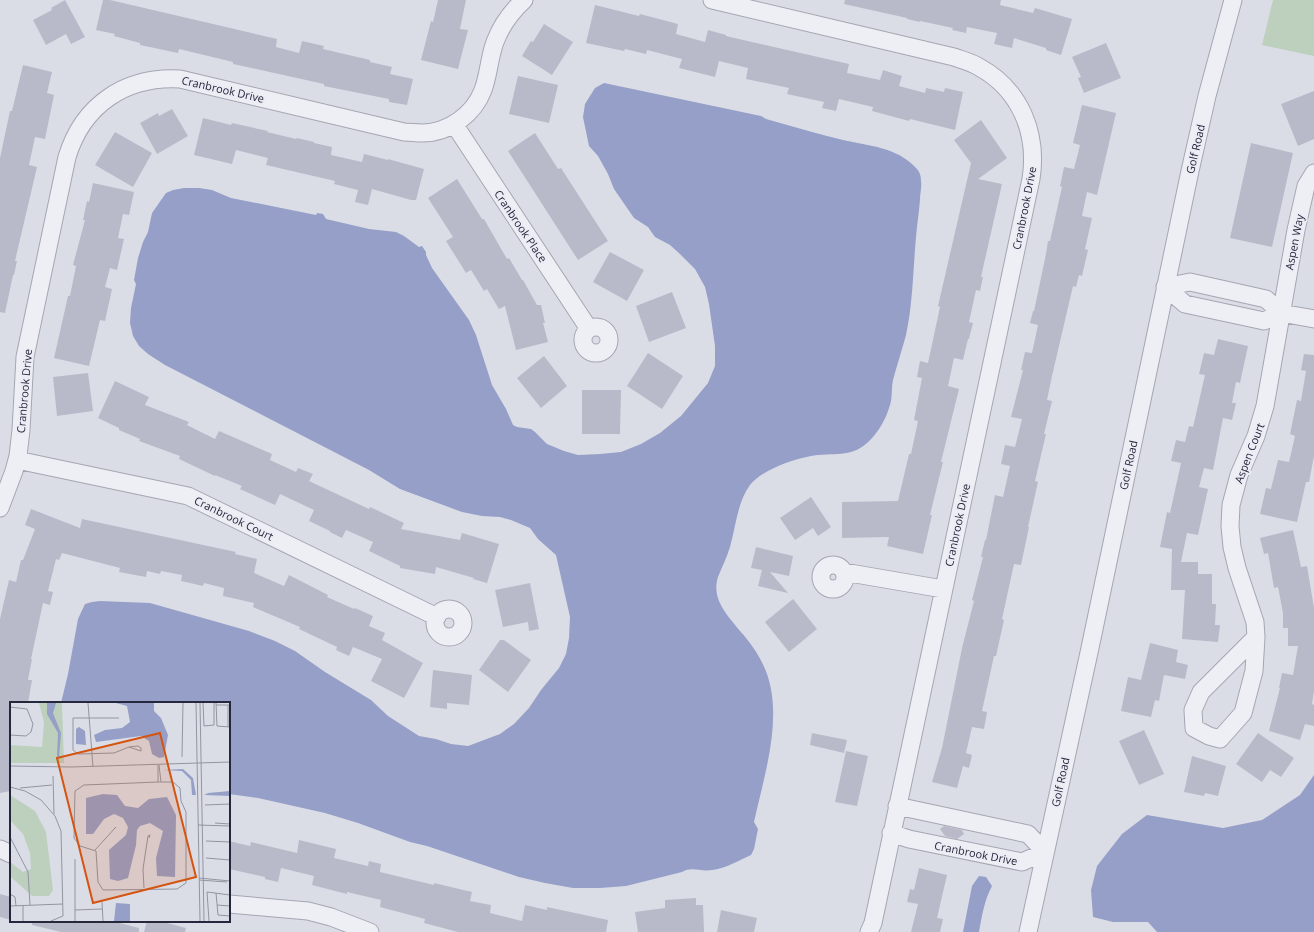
<svg xmlns="http://www.w3.org/2000/svg" width="1314" height="932" font-family="'Open Sans',sans-serif">
	<style>
		.green { fill: #bcd0bd }
		.water { fill: #959fc8 }
		.building { fill: #b9bac9 }
		.lines { fill: none; stroke-linecap: round; stroke-linejoin: round }
		.minor-casing { stroke: #a4a6b3; stroke-width: 19 }
		.minor { stroke: #eeeef5; stroke-width: 17 }
		.labels { text-anchor: middle; dominant-baseline: central; stroke-width: 4; stroke-linejoin: round; paint-order: stroke }
		.street-label { font-size: 11px; fill: #25273c; stroke: #ebecf4 }
		.inset-road { fill: none; stroke: #9294a2; stroke-width: 1 }
		.view { fill: #d45411; fill-opacity: 0.15; stroke: #d45411; stroke-width: 2 }
		.inset-edge { fill: none; stroke: #25273c; stroke-width: 2 }
	</style>
	<rect width="100%" height="100%" fill="#dbdde6"/>
	<!-- green -->
	<path class="green" d="M1273,0H1314V56L1262,45Z"/>
	<!-- water -->
	<path class="water" d="M604,83L761,116L766,119C792,126 818,134 843,140C869,146 897,147 916,168C920,172 921,176 921,181C922,187 920,193 920,200C919,212 917,225 916,237C913,270 913,303 906,335C902,350 897,365 893,380C891,389 893,399 889,408C886,418 880,429 873,437C855,457 842,453 818,455C799,457 762,469 750,485C737,503 736,526 730,547C727,557 722,567 718,577C711,599 727,615 740,631C751,643 762,659 767,674C783,720 764,776 754,822L758,829L754,849L751,855C740,860 724,869 712,870C700,872 692,866 682,872L626,886L600,888H573L545,883L519,877L427,846L410,842L358,823L325,813L258,798L229,794V703H61L68,674L78,619L85,604L92,602L100,601L150,603L249,631L275,641L295,651L325,672L371,700L388,716L419,736L436,739L451,744L468,746L500,734L514,724L529,708L541,690L559,668L566,654L569,638L570,617L556,555L538,539L530,528L511,520L500,517L482,516L462,512L400,489L369,470L165,365L148,354L139,346L133,336L130,323L131,308L136,284L134,280L138,258L143,242L148,232L152,213L166,193L173,190L184,188H199L212,190L231,198L316,215L317,213L323,214L326,219L369,229L396,232L404,236L419,247L422,246L426,252V255L432,268L469,320L476,335L492,385L506,409L513,425L517,427L531,429L535,432L547,444L564,451L578,455L600,454L621,452L641,444L660,433L681,416L708,383L715,366V346L709,304L705,287L695,269L680,254L670,245L655,237L648,227L634,218L614,189L608,174L598,156L589,146L583,117L585,104L595,88Z
		M1314,775V932H1157L1148,922H1113L1093,917L1091,890L1097,866L1122,834L1147,815L1223,828L1262,820L1300,795Z
		M979,876L986,877L992,886C984,901 982,916 979,932H963L972,886Z"/>
	<!-- building -->
	<path class="building" d="M65,0L85,37L71,44L66,34L46,45L33,20L52,10L51,8Z
		M103,0H110L277,39L276,47L299,53L302,41L324,46L323,49L370,60V62L392,67L390,74L413,79L407,105L389,102V99L324,86V84L233,64V62L179,49L178,53L140,45V43L114,36L115,34L96,30Z
		M438,0H466L460,29L468,30L458,69L421,60L431,21L433,22Z
		M845,0H1001L1000,5L1033,13L1035,8L1072,19L1061,55L1046,50V48L1014,38L1012,48L994,44L997,33L967,27L966,33L952,30L953,28L920,21V22L907,19V18L844,4Z
		M595,5L639,16L640,14L678,24L676,34L705,42L708,30L726,35V36L849,64L847,73L880,80L883,70L902,76L899,86L925,93L926,88L944,92L945,88L963,92L955,130L910,119L909,121L872,111L873,107L839,99L836,111L822,108L824,102L787,94L789,88L746,79L748,68L719,61L715,77L679,68L682,59L647,50L646,54L625,49L624,51L586,43Z
		M544,24L573,42L552,75L522,56L531,41L533,42Z
		M1106,43L1121,78L1084,93L1078,78L1081,77L1072,57Z
		M23,65L52,72L47,93L54,95L45,139L35,137L29,165L37,167L15,261H17L14,275H13L5,313L0,312V158L10,111H12Z
		M518,76L558,85L549,123L509,114Z
		M1314,91V139L1298,146L1281,104Z
		M1082,105L1116,113L1097,195L1087,192L1082,216L1092,218L1085,249L1088,250L1082,276L1079,275L1076,287L1073,286L1052,376L1047,400L1052,401L1044,434H1046L1035,481L1038,482L1028,527H1029L1021,565L1014,564L1002,619L1004,620L996,656H994L982,711L987,712L984,729L972,727L966,753L972,755L969,768L963,766L957,788L932,782L942,748L962,648L974,601L972,600L983,557H981L985,540H986L995,495L1003,497L1010,466L1001,464L1005,445L1015,447L1022,419L1011,417L1023,370H1021L1025,352L1032,353L1038,325L1030,323L1033,311H1034L1046,254L1048,241H1050L1062,187L1060,186L1064,167L1074,169L1080,145L1073,143Z
		M172,109L188,136L157,154L140,123L158,113L159,116Z
		M203,118L231,125L232,123L268,131L267,132L296,139L297,138L314,142V143L332,147L331,155L362,162L364,154L388,160V159L424,169L416,200H411L372,189L368,205L355,202L358,190L334,184L335,181L266,165L268,158L236,150L232,164L194,155Z
		M981,120L1007,158L978,179L1002,184L981,277H983L980,291L976,290L969,322L973,323L969,339H968L963,360L954,358L948,386L959,389L941,462H943L930,515H932L923,554L887,546L889,537L842,538V502L898,501L909,454H911L918,421L914,420L922,378L917,377L920,361L928,363L940,307L938,306L971,163L954,140Z
		M115,132L152,153L133,187L95,165Z
		M535,133L558,169L561,168L608,241L578,260L508,151Z
		M1251,143L1293,153L1272,247L1230,238Z
		M457,179L482,219H484L507,259L509,258L522,280H523L537,305H541L545,323H543L548,342L516,350L505,306L499,309L487,289L484,291L471,270L466,273L446,241L453,237L428,198Z
		M93,183L134,192L129,215L123,214L118,238L124,239L117,270L110,268L105,287L112,289L105,321L100,320L89,366L54,358L68,296H70L76,266L73,265L85,220H83L87,201L89,202Z
		M610,252L644,270L627,301L593,282Z
		M672,292L686,328L649,342L636,306Z
		M1218,339L1248,346L1240,383L1236,382L1232,403H1236L1232,420L1223,418L1213,470L1204,468L1199,487L1208,489L1198,535L1187,533L1181,562H1198V574H1212V604H1216L1215,625H1220L1218,642L1182,639L1185,590H1171L1172,549L1160,547L1167,512L1170,513L1181,463L1171,461L1176,440L1185,442L1189,426L1193,427L1205,375L1199,374L1204,353L1214,355Z
		M648,353L683,376L662,409L627,386Z
		M1304,354L1314,355V456L1309,482H1306L1297,522L1260,514L1266,488L1271,489L1278,460L1289,462L1295,436L1290,434L1297,400L1301,401L1306,371L1301,370Z
		M544,356L567,386L541,408L517,378Z
		M88,373L93,411L57,416L53,377Z
		M115,381L149,397L145,405L189,422L187,425L215,439L219,431L272,454L270,460L296,472L298,468L313,474L309,481L369,509L370,507L404,523L401,529L460,540L462,533L499,544L487,583L473,579L474,578L436,567L435,574L400,568V566L369,551L373,542L346,530L342,538L330,532V531L309,521L314,510L280,494L275,505L240,489L242,486L215,475V476L179,459L180,456L139,441L140,439L119,430V428L98,418Z
		M582,390H621L620,434H582Z
		M811,497L831,527L818,536L813,528L795,540L780,518Z
		M31,509L80,528L82,519L236,552L235,554L257,559L254,573L284,586L289,575L328,595L327,597L354,609L355,608L373,616L369,626L385,633L382,640L423,663L404,698L371,681L382,659L353,647L349,656L336,650L337,647L299,629L300,627L253,607L254,603L223,596L224,588L204,583L203,586L181,581L182,575L161,571L160,574L147,571L146,577L119,572L120,568L62,553L59,560L56,559L48,591L53,592L50,605L43,603L31,659H32L28,680H32L28,703H11V791L0,793V619L9,580L16,582L21,560H23L35,529L25,525Z
		M1293,530L1301,567L1307,566L1314,608V691L1312,704L1314,705V726L1305,724L1300,740L1269,731L1280,688H1279L1282,673L1293,675L1298,646H1288V628H1283V613L1278,587L1274,588L1268,553L1264,554L1260,538Z
		M756,547L793,556L789,576L770,572L788,593L758,586L762,570L751,568Z
		M530,583L539,629L529,631L528,622L503,627L495,590Z
		M793,599L817,629L789,652L765,622Z
		M500,640H504L531,660L508,692L479,670Z
		M1150,643L1178,650L1176,662L1188,665L1185,679L1164,675L1159,701L1155,700L1151,717L1121,711L1128,677L1141,680Z
		M433,670L472,675L469,705L447,703V709L430,707Z
		M1144,730L1164,774L1139,785L1119,741Z
		M812,733L847,740L844,753L810,745Z
		M1258,733L1294,758L1281,777L1270,770L1262,782L1236,764Z
		M846,751L868,756L857,806L835,802Z
		M1192,756L1226,766L1218,796L1205,793L1204,796L1184,792Z
		M944,826L962,830L964,834L957,839L945,836L940,829Z
		M299,840L336,849L334,858L368,866L369,861L381,864L380,872L434,885V883L472,892L470,901L491,905L490,913L522,921L525,905L547,910V907L608,920L606,932H458L424,923L425,919L380,907L381,900L347,892V894L312,885L314,876L281,868L278,882L265,879V877L229,869V841L250,846L251,842L297,853Z
		M919,868L947,875L937,918L943,919L940,932H911L918,904L907,902L910,889L914,890Z
		M0,894L11,897V920L0,917Z
		M696,898V905H703L704,932H638L635,912L665,908V900Z
		M721,910L757,918L754,932H717Z
		M32,921H116V922L139,928V932H61L32,925Z
		M147,921H160L186,928L185,932H144Z"/>
	<g class="lines">
		<!-- minor casing -->
		<g class="minor-casing">
			<path id="minor" d="M712,0L954,57C962,60 971,62 979,67C1021,90 1038,134 1031,179L873,923L869,932
				M454,124L589,329
				M1165,287L1185,304L1264,321L1281,313L1314,319
				M1165,287L1190,282L1266,299L1281,313
				M583 340a13 13 0 1 1 26 0a13 13 0 1 1-26 0Z
				M17,460L188,496L437,617
				M0,508L14,471L18,456L21,430L25,357L67,157C83,105 125,76 180,79L404,132C410,132 416,133 422,133C449,133 474,114 483,90C489,74 489,58 495,42C501,26 511,12 524,0
				M821 577a12 12 0 1 1 24 0a12 12 0 1 1-24 0Z
				M844,572L943,589
				M435 623a14 14 0 1 1 28 0a14 14 0 1 1-28 0Z
				M1256,637L1255,622L1237,568L1232,547L1230,526L1231,505L1239,475L1256,436L1265,406L1296,230L1306,186L1314,173
				M1256,637L1254,671L1243,713L1220,739L1209,736L1194,728L1193,710L1201,692Z
				M897,806L1028,834L1045,852
				M891,833L909,839L1022,862L1045,852
				M0,849L11,854
				M229,904L308,911L331,917L370,932
				M1028,932L1090,648L1190,171L1207,96L1233,0"/>
		</g>
		<!-- minor -->
		<use href="#minor" class="minor"/>
	</g>
	<g class="labels">
		<!-- street labels -->
		<g class="street-label">
			<text transform="translate(223 89) rotate(13)">Cranbrook Drive</text>
			<text transform="translate(1195 149) rotate(-77)">Golf Road</text>
			<text transform="translate(1024 208) rotate(-79)">Cranbrook Drive</text>
			<text transform="translate(521 226) rotate(56)">Cranbrook Place</text>
			<text transform="translate(1294 242) rotate(-79)">Aspen Way</text>
			<text transform="translate(24 391) rotate(-85)">Cranbrook Drive</text>
			<text transform="translate(1249 453) rotate(-69)">Aspen Court</text>
			<text transform="translate(1128 465) rotate(-78)">Golf Road</text>
			<text transform="translate(234 518) rotate(26)">Cranbrook Court</text>
			<text transform="translate(957 525) rotate(-78)">Cranbrook Drive</text>
			<text transform="translate(1060 782) rotate(-78)">Golf Road</text>
			<text transform="translate(976 853) rotate(11)">Cranbrook Drive</text>
		</g>
	</g>
	<!-- overview -->
	<g transform="translate(10 702)">
		<rect width="220" height="220" fill="#dbdde6"/>
		<path d="M29,1H52L54,61H0V43L32,45L34,20ZM0,93L25,109L36,130L43,188L39,194H22L0,174V160L13,170L21,167L20,151L13,132L0,118Z" fill="#bcd0bd"/>
		<path d="M37,1H46L43,11L51,31L49,56L47,54L48,31L37,12ZM106,1H144V9L151,16L158,33L154,55L149,56L142,52L139,39L131,34L86,40L84,33L95,28L112,26L120,20L117,4ZM69,25L75,29L76,43L66,42V27ZM173,67L183,76L186,93H182L181,78L172,69L153,68ZM220,89V94L194,93L198,91ZM93,92L107,93L115,104L128,106L139,97L157,95L166,113L165,175L147,174L146,156L153,129L140,121L130,124L127,128L126,143L118,176L108,179L100,177L99,148L116,133L118,125L113,116L104,112L94,117L83,132H76V96ZM106,201L120,202V219H104Z" fill="#959fc8"/>
		<path class="inset-road" d="M78,1L83,65M186,1L190,219M190,1L194,219M193,1L194,24L204,23V1M206,1L207,24L220,25M206,3H220M218,3V25M0,5L17,7L23,22L21,30L16,34L0,33M109,16H63V48L68,52L104,51L119,45M128,44L131,46V49L119,45ZM172,55L173,1M149,63L151,80M0,64L61,65L220,60M43,74L44,112M148,80H163L170,86L171,99L176,110V181L167,187L93,188L88,180L86,149L70,144L64,136L65,89L74,83ZM148,80V63M0,85L15,89L31,98L45,114L51,129L53,214L41,219M10,86L42,83M195,103L220,102M205,121L220,122M188,123L220,124M0,135L18,170L20,203M196,139L220,140M85,148L106,125L104,127M196,156L220,158M65,157V219M189,176L220,179M189,178L217,180M134,186L133,167L138,134L140,133L139,136M206,191L208,213L220,214M0,192L5,195L6,204M92,200L93,219M207,203L220,204M0,204L53,202M65,208L92,207M13,219V204M199,219L197,190L220,193"/>
		<path class="view" d="M150,31L186,175L83,201L47,56Z"/>
		<rect width="220" height="220" class="inset-edge"/>
	</g>
</svg>
